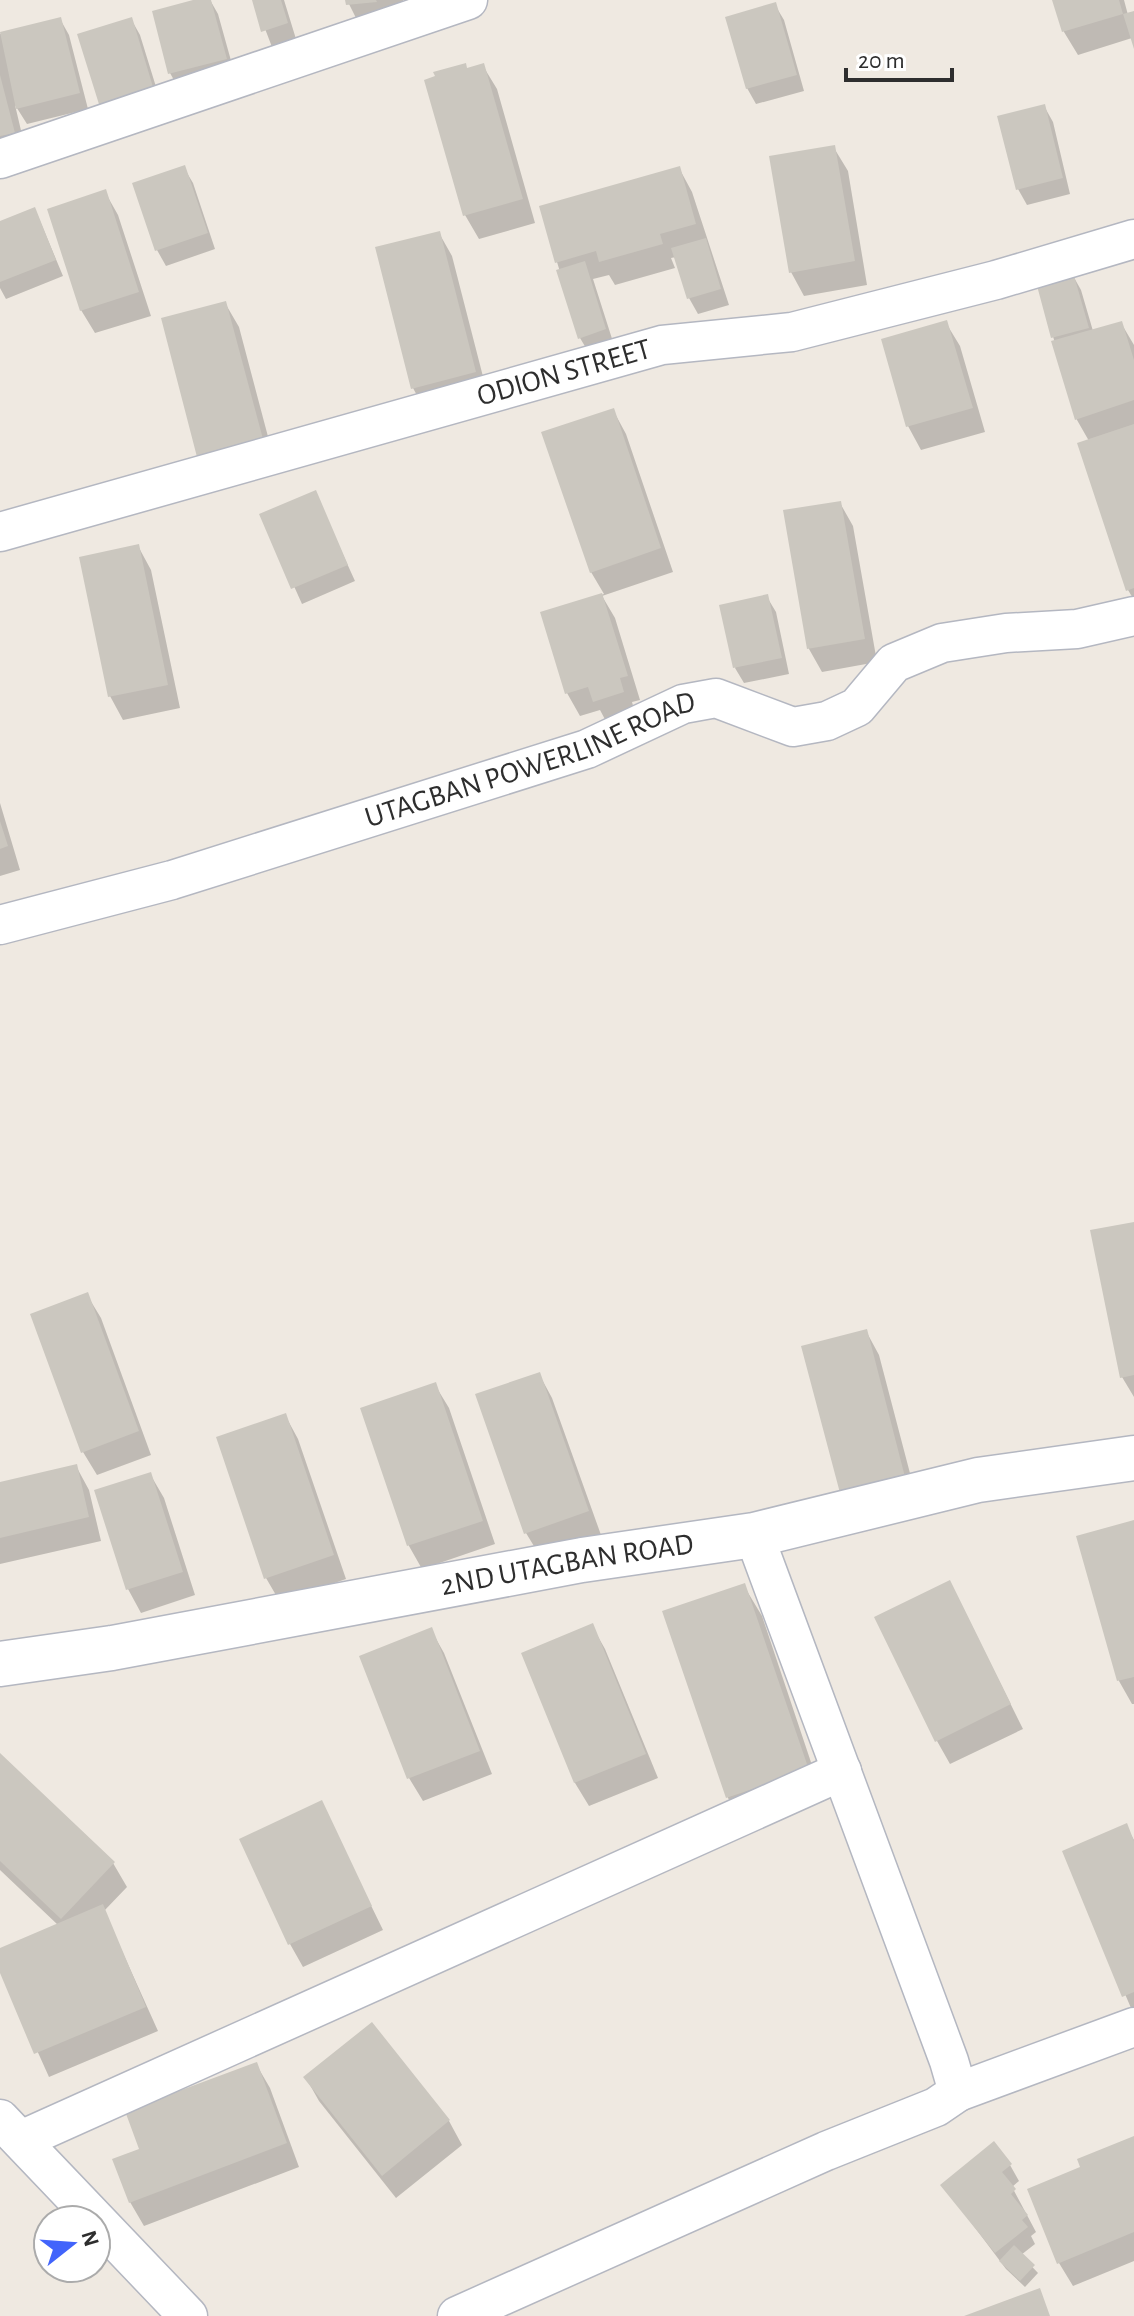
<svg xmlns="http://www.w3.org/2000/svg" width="1134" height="2316" font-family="'Alegreya Sans',sans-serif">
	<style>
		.shadow { fill: #0003 }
		.building { fill: #cbc7bf }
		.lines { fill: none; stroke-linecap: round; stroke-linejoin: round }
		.minor-casing { stroke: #b4b7c1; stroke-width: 41 }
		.tertiary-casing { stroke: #b4b7c1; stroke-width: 47 }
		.minor { stroke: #fff; stroke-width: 38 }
		.tertiary { stroke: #fff; stroke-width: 44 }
		.labels { text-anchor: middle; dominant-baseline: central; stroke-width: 8; stroke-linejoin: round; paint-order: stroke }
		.street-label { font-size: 30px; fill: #2e2e2e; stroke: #fff }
	</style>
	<rect width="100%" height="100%" fill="#efe9e1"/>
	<!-- shadow -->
	<path class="shadow" d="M201,0H210L218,14L235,75L179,89L170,73Z
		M254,0H284L296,39L272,47Z
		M347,0H403L404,16L357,20Z
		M1054,0H1124L1128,15L1134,13V44L1132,38L1078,55L1064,32Z
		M775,5L784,20L804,91L756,104L747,88Z
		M60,19L69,35L88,109L27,124L15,105L27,156L0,163V34Z
		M131,19L140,35L161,103L114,132Z
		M483,66L497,89L535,223L479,239L465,215Z
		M1044,106L1053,122L1070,194L1027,205L1018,189Z
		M834,148L848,171L867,285L804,296L791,272Z
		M184,168L193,183L215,249L166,266L157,250Z
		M679,168L692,192L729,305L698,314L689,298L676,257L671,258L675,268L615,285L609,275L593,279L614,345L589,353L580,338L557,262Z
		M105,192L118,215L151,316L95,333L81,310Z
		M35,209L63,276L6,299L0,288V223Z
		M439,233L452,256L488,396L426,412L413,388Z
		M1072,274L1081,290L1093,331L1121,323L1134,345V600L1128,590L1089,441L1077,420L1038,284Z
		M225,303L239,327L275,463L164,320Z
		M946,323L960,346L985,432L921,450L908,426Z
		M613,410L626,434L673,572L602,596L615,618L640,700L632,702L636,716L608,725L600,710L580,716L567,693L542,613L604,594L591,572Z
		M315,493L355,581L302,604L262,515Z
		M840,503L853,526L877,662L822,672L809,649L785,512Z
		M138,546L151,570L180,708L123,720L110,696Z
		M767,597L776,612L789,674L744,683L735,668Z
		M0,803L20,870L0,876Z
		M1134,1224V1397L1122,1377Z
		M87,1295L101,1318L151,1455L97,1475L83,1452Z
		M866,1331L879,1355L917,1500L855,1516Z
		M539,1374L552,1398L601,1535L540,1556L526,1533Z
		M435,1385L449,1408L495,1544L422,1569L409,1546L362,1409Z
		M285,1415L298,1439L346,1579L280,1602L266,1578Z
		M76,1466L89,1490L101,1541L0,1564V1484Z
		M150,1474L164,1498L195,1595L141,1613L128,1589Z
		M1134,1522V1704H1132L1119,1681L1079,1538Z
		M950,1582L1023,1729L950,1764L937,1741Z
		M744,1586L762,1616L824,1801L745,1828L728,1798L664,1613Z
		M592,1626L605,1649L658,1778L589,1806L575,1783L523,1654Z
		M431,1630L444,1653L492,1774L423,1801L409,1778Z
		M0,1756L113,1863L127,1887L104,1911L158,2031L49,2077L0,1968V1950L58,1925L0,1870Z
		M321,1803L383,1930L303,1967L290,1944Z
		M1126,1826L1134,1840V2015L1064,1852Z
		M372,2024L449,2121L462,2145L396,2198L319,2101L306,2078Z
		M256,2064L270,2088L299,2167L144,2226L130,2202Z
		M1134,2140V2261L1073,2286L1059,2263L1083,2168Z
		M1010,2165L1019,2181L1012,2187L1036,2232L1031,2236L1035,2244L1021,2255L1038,2273L1025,2287L1006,2269L943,2185Z"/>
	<!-- building -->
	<path class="building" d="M193,0H211L227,59L168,74L152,11Z
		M252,0H281L288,23L261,32Z
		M345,0H376L377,2L346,5Z
		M1052,0H1119L1123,14L1134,11V49L1123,14L1062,32Z
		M776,2L797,75L746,89L725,17Z
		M61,17L80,93L16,109L0,32Z
		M132,17L153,87L130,94L134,107L103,117L77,34Z
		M466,63L467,68L484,63L523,199L463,216L424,80L435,76L433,72Z
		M0,75L15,133L0,136Z
		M1045,104L1063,178L1016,190L997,116Z
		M835,145L855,261L789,273L769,156Z
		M185,165L208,233L155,251L132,183Z
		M680,166L696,224L660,234L663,244L599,262L596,251L555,263L539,206Z
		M106,189L139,292L80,311L47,209Z
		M35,207L56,260L0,282V221Z
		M440,231L476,372L411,389L375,247Z
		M706,238L721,289L687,299L671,248Z
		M585,261L606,329L578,339L556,270Z
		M1073,272L1089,328L1051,338L1036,282Z
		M226,301L263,439L197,457L161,318Z
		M947,320L973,408L906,427L881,339Z
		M1122,321L1134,360V400L1075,420L1051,341Z
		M614,408L661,548L590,573L541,432Z
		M1134,424V588L1126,591L1077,443Z
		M316,490L348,565L291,589L259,514Z
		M841,501L865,639L807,649L783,510Z
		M139,544L168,685L108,697L79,557Z
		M602,593L628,676L620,678L624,692L593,702L588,687L565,694L540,612Z
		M768,594L782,658L733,668L719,605Z
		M0,821L8,846L0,849Z
		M1134,1222V1375L1120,1378L1090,1230Z
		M88,1292L139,1431L81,1453L30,1314Z
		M867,1329L905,1477L840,1493L801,1346Z
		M540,1372L589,1511L524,1534L475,1394Z
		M436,1382L483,1521L407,1546L360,1408Z
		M286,1413L334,1555L264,1579L216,1437Z
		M77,1464L89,1517L0,1538V1482Z
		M151,1472L183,1572L126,1590L94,1490Z
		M1134,1520V1677L1117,1681L1076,1536Z
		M950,1580L1011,1704L935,1742L874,1617Z
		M745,1583L809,1770L726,1798L662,1611Z
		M593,1623L646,1754L574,1783L521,1653Z
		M432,1627L480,1751L407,1779L359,1656Z
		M0,1753L115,1862L61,1919L0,1861Z
		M322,1800L372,1906L288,1945L239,1839Z
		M1127,1823L1134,1841V1992L1122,1997L1062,1851Z
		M103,1904L146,2007L34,2054L0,1973V1948Z
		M372,2022L450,2120L382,2176L303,2077Z
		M257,2062L287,2143L129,2203L112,2159L139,2149L125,2111Z
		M1134,2136V2232L1057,2264L1027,2189L1080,2167L1077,2159Z
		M994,2141L1012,2164L1002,2172L1016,2189L1011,2194L1028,2215L1022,2220L1028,2227L995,2253L940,2185Z
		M1014,2245L1035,2265L1020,2281L999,2261Z
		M1040,2288L1050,2316H964Z"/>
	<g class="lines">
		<!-- minor casing -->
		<g class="minor-casing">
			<g id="minor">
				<path d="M0,159L468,0"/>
				<path id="s1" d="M0,532L662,345L792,332L996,280L1134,239"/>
				<path id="s2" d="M0,925L172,880L587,749L683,704L716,698L793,727L827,721L857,707L894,663L942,643L1006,633L1077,629L1134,616"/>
				<path d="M958,2092L1134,2027"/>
				<path d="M0,2119L188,2316"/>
				<path d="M21,2140L842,1771"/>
				<path d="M457,2316L826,2151L936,2107L958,2092L949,2061L754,1535"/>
			</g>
		</g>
		<!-- tertiary casing -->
		<g class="tertiary-casing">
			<g id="tertiary">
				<path id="s3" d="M0,1664L112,1648L582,1560L754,1535L978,1480L1134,1458"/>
			</g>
		</g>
		<!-- minor -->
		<use href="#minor" class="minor"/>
		<!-- tertiary -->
		<use href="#tertiary" class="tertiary"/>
	</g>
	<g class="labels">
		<!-- street labels -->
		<g class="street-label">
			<text stroke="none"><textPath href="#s1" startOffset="586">ODION STREET</textPath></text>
			<text stroke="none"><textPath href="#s2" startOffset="556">UTAGBAN POWERLINE ROAD</textPath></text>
			<text stroke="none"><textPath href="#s3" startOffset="576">2ND UTAGBAN ROAD</textPath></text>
		</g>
	</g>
	<!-- north arrow -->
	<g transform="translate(72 2244) rotate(73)"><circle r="38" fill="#ffffff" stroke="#ababab" stroke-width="2"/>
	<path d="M0-6L14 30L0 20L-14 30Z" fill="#4264fb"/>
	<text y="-12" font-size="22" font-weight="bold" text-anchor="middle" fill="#2e2e2e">N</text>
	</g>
	<!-- scale -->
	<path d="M846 68v12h106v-12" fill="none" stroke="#2e2e2e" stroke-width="4"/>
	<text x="858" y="68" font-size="24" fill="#2e2e2e" stroke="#ffffff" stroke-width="6" paint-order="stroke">20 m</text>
</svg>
